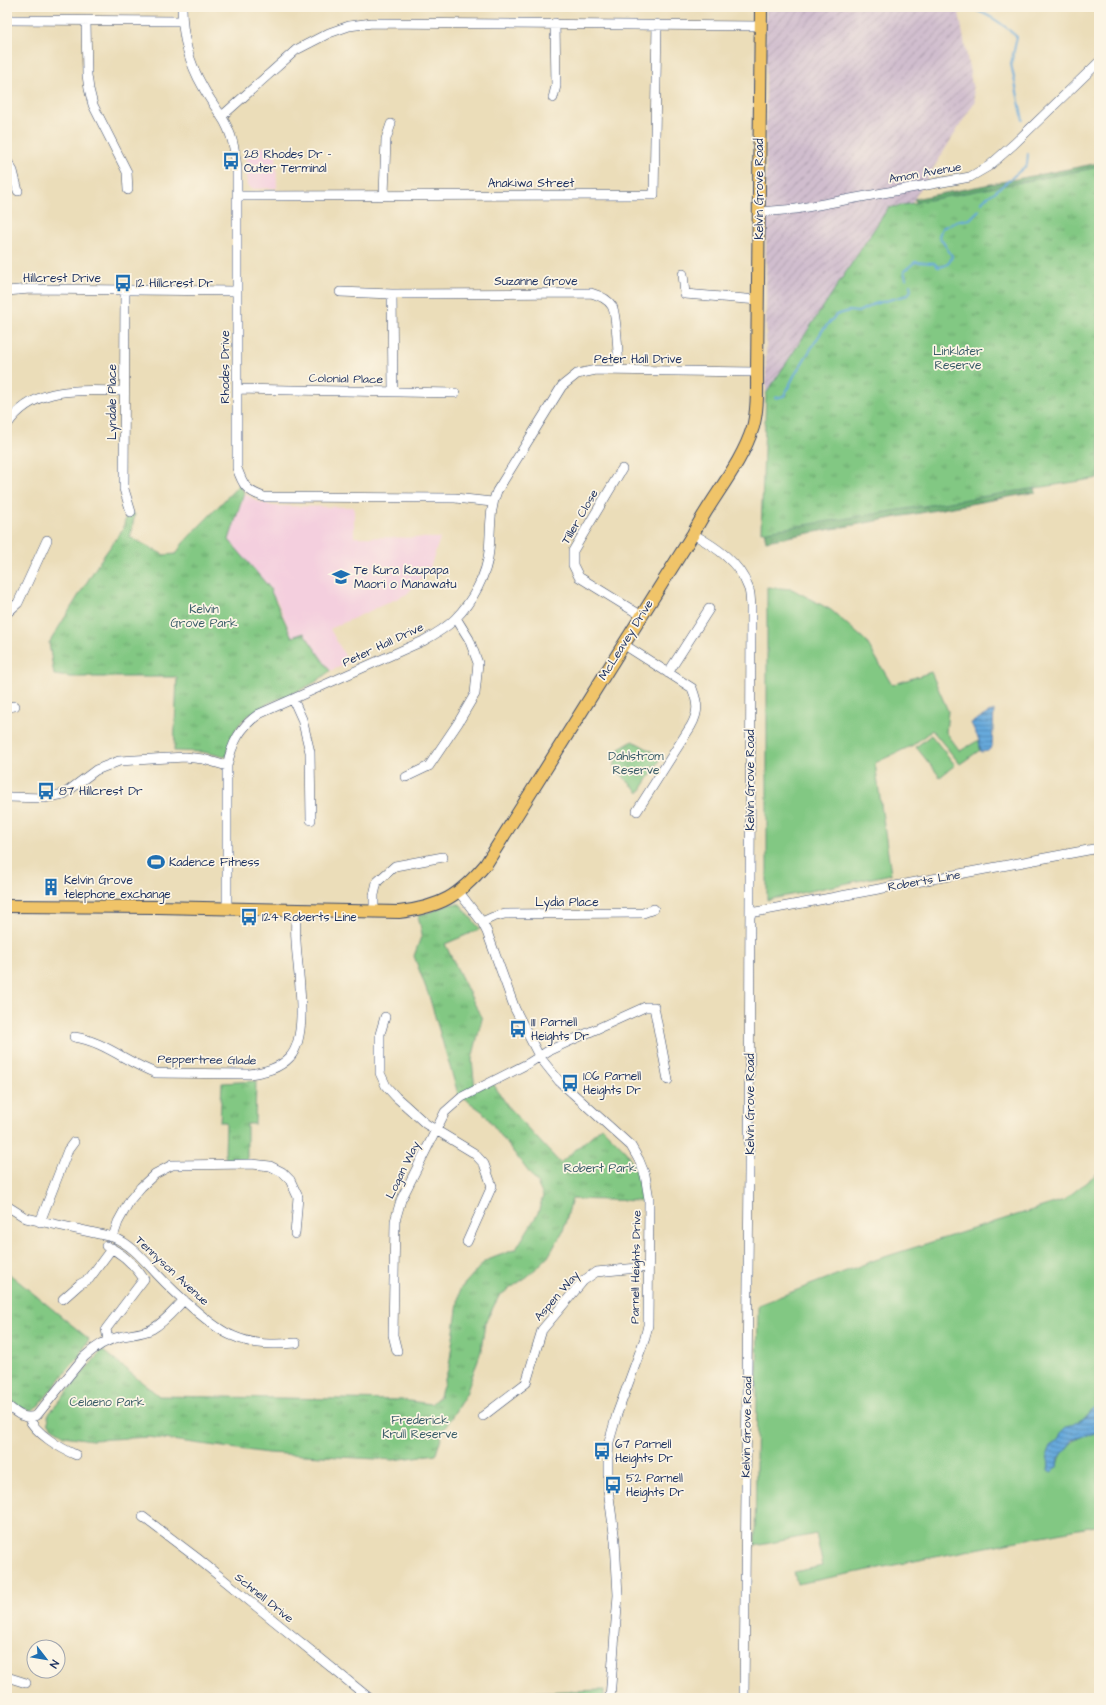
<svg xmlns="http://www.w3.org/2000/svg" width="1106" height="1705" font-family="'Architects Daughter',sans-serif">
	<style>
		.built { fill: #f4cfde }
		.industrial { fill: url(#industrial-furrows) }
		.grass { fill: #82c883; stroke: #4e7c70 }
		.forest { fill: url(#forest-crowns); stroke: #426e68 }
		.park { fill: url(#park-tufts); stroke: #4e7c70 }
		.water { fill: url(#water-rules); stroke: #406c9c }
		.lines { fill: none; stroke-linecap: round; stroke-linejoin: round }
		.stream { stroke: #66a9db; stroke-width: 2 }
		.minor-casing { stroke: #3a496c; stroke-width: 10 }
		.major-casing { stroke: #3a496c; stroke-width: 14 }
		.minor { stroke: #fff; stroke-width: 9 }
		.major { stroke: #f0c469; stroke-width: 12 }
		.labels { text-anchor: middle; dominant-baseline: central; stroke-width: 3.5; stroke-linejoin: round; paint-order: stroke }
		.poi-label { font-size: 12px; fill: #1b2f5e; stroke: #fcf5e5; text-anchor: start }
		.street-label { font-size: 12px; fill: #1b2f5e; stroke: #fcf5e5 }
		.park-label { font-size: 12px; fill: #3a5d69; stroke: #fcf5e5 }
	</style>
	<defs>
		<pattern id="industrial-furrows" width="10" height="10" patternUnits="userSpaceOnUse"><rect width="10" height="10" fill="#d0bdce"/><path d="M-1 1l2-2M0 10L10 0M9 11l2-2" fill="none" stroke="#a89aaa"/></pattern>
		<pattern id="forest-crowns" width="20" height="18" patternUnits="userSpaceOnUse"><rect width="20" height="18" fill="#69ac71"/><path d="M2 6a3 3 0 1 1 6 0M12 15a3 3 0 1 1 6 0" fill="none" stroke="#568c60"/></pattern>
		<pattern id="park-tufts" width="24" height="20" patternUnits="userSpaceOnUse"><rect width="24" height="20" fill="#82c883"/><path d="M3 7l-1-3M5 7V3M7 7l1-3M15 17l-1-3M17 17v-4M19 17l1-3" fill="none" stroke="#6aa36e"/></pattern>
		<pattern id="water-rules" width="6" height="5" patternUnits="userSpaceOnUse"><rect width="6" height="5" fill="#66a9db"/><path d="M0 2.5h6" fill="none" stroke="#538ab5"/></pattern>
	</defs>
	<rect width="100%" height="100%" fill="#fcf5e5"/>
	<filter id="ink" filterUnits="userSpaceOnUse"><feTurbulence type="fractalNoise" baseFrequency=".025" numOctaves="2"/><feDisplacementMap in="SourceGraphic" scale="8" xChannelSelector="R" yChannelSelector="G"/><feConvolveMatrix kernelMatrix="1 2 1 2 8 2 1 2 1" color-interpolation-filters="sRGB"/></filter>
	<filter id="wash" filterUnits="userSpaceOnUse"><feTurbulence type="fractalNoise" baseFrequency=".012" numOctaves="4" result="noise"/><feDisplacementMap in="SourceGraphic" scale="16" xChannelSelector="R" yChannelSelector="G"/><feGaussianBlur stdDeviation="0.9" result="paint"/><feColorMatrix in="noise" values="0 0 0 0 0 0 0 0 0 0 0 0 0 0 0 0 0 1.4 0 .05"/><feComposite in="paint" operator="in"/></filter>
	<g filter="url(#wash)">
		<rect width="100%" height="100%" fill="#ebddb9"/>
		<!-- built -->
		<path class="built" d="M276,146L277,188L251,189L247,186L245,149Z
			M244,493L257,501L273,506L354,507V537L440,538L430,568L407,594L330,629L349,663L330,671L304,633L293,638L277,601L229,540Z"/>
		<!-- industrial -->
		<path class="industrial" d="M766,7H958L975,101L911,204L888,208L766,394Z"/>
		<!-- grass -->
		<path class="grass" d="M767,587L792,589L831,610L866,641L892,685L931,672L948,711L946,732L960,751L979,740L980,750L960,764L932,730L913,745L875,763L891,874L767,900Z
			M931,735L955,765L940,777L916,747Z
			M1099,1172V1401L1086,1417L1065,1429L1060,1434L1057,1441L1050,1447L1047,1455L1049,1465L1048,1471L1058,1466C1061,1447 1077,1436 1096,1433L1099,1429V1525L797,1584L794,1572L823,1566L816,1534L755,1546L758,1305L875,1260L1064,1200Z"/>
		<!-- forest -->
		<path class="forest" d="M1099,163V172L920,206L914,199Z
			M1034,484L1036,492L766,541L764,531Z"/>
		<!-- park -->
		<path class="park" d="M1099,167V478L761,532L766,394L888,208Z
			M240,484L244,493L229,540L269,587L292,637L304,633L330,671C323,676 317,682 310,685C272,705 234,706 226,757L203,752L174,751L177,677H68L54,675L49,643L100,561L123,529L127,512L135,514L130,537L164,555L176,554L183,543Z
			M633,741L662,757L639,793L614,767L619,749Z
			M451,904H460L480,929L445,944L482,1019L472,1059L475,1090L492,1082L509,1108L560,1163L602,1127L625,1150L634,1166L644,1201L572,1199L563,1231L548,1257L528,1276L499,1296L485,1323L481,1351L466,1394L443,1431L436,1454L394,1460L268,1453L149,1437L92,1440L64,1436L49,1424L48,1415L102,1350L159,1396L402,1400L431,1404L440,1396L449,1366L460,1289L485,1261L516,1249L538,1213L543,1196L537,1183L483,1112L458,1094L429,996L414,956L422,934L418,915L433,911Z
			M256,1081L255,1124H247V1164H228L225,1155L226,1122H220L222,1083Z
			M7,1272L89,1339L80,1355L39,1405L32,1410C21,1410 15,1403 7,1397Z
			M604,1690V1698H537L536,1692Z"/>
		<!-- water -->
		<path class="water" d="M994,710L992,747L988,751L981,752L979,740L971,723Z
			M1099,1401V1429L1096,1433L1087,1435L1073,1440L1059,1458L1058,1466L1051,1473L1048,1471L1049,1465L1047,1455L1050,1447L1057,1441L1060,1434L1065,1429L1086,1417Z"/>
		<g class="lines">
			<!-- stream -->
			<path class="stream" d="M967,7C988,14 1001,22 1017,37L1011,64L1023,120
				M982,203L983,200L996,191L1027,165L1028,153
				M906,279L904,271L915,262L934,263L938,267C946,266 950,264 952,256L939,236L942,228L958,221L970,219L979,210
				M775,398L784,396L794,376L822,331L836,315L849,311L858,312L874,304L908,295L911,290L910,285"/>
		</g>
	</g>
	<g filter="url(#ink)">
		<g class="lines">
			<!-- minor casing -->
			<g class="minor-casing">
				<path id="minor" d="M182,7C182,35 189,63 203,87C208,97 215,106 221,116C232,132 235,150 237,168V468C243,485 246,491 264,497L455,498L492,502
					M7,20L182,21
					M86,21L87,75L89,89L93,105L127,172L128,190
					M553,98L556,86L555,23
					M222,116L296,50L329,33L349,26L372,23L761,26
					M7,161L13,171L18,191
					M384,195L386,139L391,124
					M237,196L654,195L657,24
					M760,212L796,209L970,177L989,166L1014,144L1099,62
					M683,274L685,294L758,300
					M7,291L30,289L237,291
					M125,291L124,489L131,512
					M340,292L392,294L591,293C598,295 608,299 612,306C617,314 618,358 619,369
					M392,294L393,391
					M238,389L455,393
					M7,425C34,384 82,391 124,391
					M622,469L573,551V565L579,577L642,616
					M693,534C716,547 739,562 748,587C751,593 750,600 751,606L749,1171L744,1698
					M7,613L18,603L47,540
					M623,644L692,688C698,704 699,711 691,726L637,811
					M668,673L709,609
					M293,699L302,719L310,752L311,820
					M7,707L15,706
					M406,777L429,766L458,723L475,694L478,663L469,639L456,618
					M7,797L44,798L64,794L96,770L119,761L185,757L203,759L227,766
					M459,892L482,922L487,932L515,1009L539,1056L559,1081L631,1146L639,1160L645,1175L649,1199L648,1325L645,1338L617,1414L609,1442L608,1458V1489L615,1541L618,1595L610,1698
					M227,908V766C232,743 240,727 259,714L423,641C434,635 446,628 455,619C472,602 487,575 489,551C491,530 489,510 497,491L562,386L577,374L596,370L757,372
					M374,911V895L377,882L395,866L443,857
					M750,913L1099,848
					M482,922L493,917L505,914L643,913L654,909
					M385,1017L380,1034V1073L386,1086L396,1097L426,1124L474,1153L484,1164L492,1186L467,1242
					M74,1037C104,1041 127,1063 156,1073L249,1074C264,1072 279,1069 290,1057C310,1034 297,969 296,941C295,930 296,920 296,910
					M7,1206L26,1218L113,1237C131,1244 144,1260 157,1274C172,1290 213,1329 233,1336C253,1345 274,1345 296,1343
					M40,1222L68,1150L74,1142
					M113,1237L118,1222L130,1200L141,1187L155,1174L172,1165L252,1164L270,1166L282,1172L290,1180L298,1197L295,1234
					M106,1246C121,1252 135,1266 144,1279L106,1329L108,1340
					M63,1299L80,1284L89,1279L112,1248
					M397,1351L393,1335L395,1221L401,1200L445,1112L462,1097L529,1063L548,1051L645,1007H654L668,1080
					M7,1405C16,1413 25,1421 37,1415L84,1357C95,1347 105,1340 119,1337C130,1334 142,1334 152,1329C165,1322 174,1310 184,1300
					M483,1416L526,1383L542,1330L583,1281L596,1272L648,1267
					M28,1417C36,1434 60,1448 76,1455
					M143,1517L197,1558L369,1698
					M7,1677L26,1683"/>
			</g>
			<!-- major casing -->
			<g class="major-casing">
				<path id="major" d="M7,906L157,907L399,912C441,907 459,896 486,864L693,534C711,498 741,466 753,427C758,409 757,390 757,372L761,7"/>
			</g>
			<!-- minor -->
			<use href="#minor" class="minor"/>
			<!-- major -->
			<use href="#major" class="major"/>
		</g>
	</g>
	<!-- icons -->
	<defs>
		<g id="bus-bare" transform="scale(1.38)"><path d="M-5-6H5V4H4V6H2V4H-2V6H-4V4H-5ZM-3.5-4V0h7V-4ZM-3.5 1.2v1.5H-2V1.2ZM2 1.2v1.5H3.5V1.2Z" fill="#1f6fb2" stroke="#fcf5e5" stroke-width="2.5" paint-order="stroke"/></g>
		<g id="school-bare" transform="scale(1.38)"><path d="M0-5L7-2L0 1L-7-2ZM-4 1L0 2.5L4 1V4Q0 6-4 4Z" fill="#1f6fb2" stroke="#fcf5e5" stroke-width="2.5" paint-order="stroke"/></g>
		<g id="stadium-bare" transform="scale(1.38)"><path d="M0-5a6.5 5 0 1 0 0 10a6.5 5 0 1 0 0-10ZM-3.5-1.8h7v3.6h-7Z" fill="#1f6fb2" stroke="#fcf5e5" stroke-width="2.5" paint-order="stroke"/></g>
		<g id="building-bare" transform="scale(1.38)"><path d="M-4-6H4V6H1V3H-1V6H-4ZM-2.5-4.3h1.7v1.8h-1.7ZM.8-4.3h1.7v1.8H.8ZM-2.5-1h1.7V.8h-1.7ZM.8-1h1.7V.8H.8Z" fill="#1f6fb2" stroke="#fcf5e5" stroke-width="2.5" paint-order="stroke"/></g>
	</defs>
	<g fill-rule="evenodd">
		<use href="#bus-bare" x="231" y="161"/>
		<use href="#bus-bare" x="123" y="283"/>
		<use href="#school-bare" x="341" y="577"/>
		<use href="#bus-bare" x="46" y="791"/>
		<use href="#stadium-bare" x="156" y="862"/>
		<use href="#building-bare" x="51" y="887"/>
		<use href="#bus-bare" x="249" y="917"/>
		<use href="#bus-bare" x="518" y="1029"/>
		<use href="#bus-bare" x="570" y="1083"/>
		<use href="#bus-bare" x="602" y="1451"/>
		<use href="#bus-bare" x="613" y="1485"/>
	</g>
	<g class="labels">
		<!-- poi labels -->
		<g class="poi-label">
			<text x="244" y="154">28 Rhodes Dr -<tspan x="244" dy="14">Outer Terminal</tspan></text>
			<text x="136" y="283">12 Hillcrest Dr</text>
			<text x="354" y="570">Te Kura Kaupapa<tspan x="354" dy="14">Maori o Manawatu</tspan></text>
			<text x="59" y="791">87 Hillcrest Dr</text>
			<text x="169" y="862">Kadence Fitness</text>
			<text x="64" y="880">Kelvin Grove<tspan x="64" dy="14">telephone exchange</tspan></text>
			<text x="262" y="917">124 Roberts Line</text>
			<text x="531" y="1022">111 Parnell<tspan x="531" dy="14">Heights Dr</tspan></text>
			<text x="583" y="1076">106 Parnell<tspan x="583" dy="14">Heights Dr</tspan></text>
			<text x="615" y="1444">67 Parnell<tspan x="615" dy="14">Heights Dr</tspan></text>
			<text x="626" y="1478">52 Parnell<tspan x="626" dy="14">Heights Dr</tspan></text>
		</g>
		<!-- street labels -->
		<g class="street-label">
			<text transform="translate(925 173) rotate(-10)">Amon Avenue</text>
			<text x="531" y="183">Anakiwa Street</text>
			<text transform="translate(759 189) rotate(-90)">Kelvin Grove Road</text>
			<text x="62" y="278">Hillcrest Drive</text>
			<text x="536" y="281">Suzanne Grove</text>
			<text x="638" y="359">Peter Hall Drive</text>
			<text transform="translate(225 367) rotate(-90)">Rhodes Drive</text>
			<text transform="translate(346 379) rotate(1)">Colonial Place</text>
			<text transform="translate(112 402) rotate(-90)">Lyndale Place</text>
			<text transform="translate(580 517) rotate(-60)">Tiller Close</text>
			<text transform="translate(626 640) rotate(-58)">McLeavey Drive</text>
			<text transform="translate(383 645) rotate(-25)">Peter Hall Drive</text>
			<text transform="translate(750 780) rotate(-90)">Kelvin Grove Road</text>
			<text transform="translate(924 881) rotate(-10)">Roberts Line</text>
			<text x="567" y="902">Lydia Place</text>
			<text transform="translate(207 1060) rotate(1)">Peppertree Glade</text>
			<text transform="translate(750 1104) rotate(-90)">Kelvin Grove Road</text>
			<text transform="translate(403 1170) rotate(-64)">Logan Way</text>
			<text transform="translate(636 1267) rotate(-89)">Parnell Heights Drive</text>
			<text transform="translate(172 1271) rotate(43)">Tennyson Avenue</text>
			<text transform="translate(557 1296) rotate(-49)">Aspen Way</text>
			<text transform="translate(747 1427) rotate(-89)">Kelvin Grove Road</text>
			<text transform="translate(264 1598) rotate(39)">Schnell Drive</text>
		</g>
		<!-- park labels -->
		<g class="park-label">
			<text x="958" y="351">Linklater<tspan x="958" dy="14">Reserve</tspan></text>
			<text x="204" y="609">Kelvin<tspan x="204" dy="14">Grove Park</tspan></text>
			<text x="636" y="756">Dahlstrom<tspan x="636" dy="14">Reserve</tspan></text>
			<text x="600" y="1168">Robert Park</text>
			<text x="107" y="1402">Celaeno Park</text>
			<text x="420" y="1420">Frederick<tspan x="420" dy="14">Krull Reserve</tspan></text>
		</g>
	</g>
	<!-- margin -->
	<rect width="1106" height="1705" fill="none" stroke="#fcf5e5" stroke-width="24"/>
	<!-- north arrow -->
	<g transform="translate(46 1659) rotate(121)"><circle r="19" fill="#fcf5e5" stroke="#a2a6af"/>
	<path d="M0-3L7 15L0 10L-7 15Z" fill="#1f6fb2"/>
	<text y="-6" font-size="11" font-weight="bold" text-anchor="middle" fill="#1b2f5e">N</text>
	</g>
</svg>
